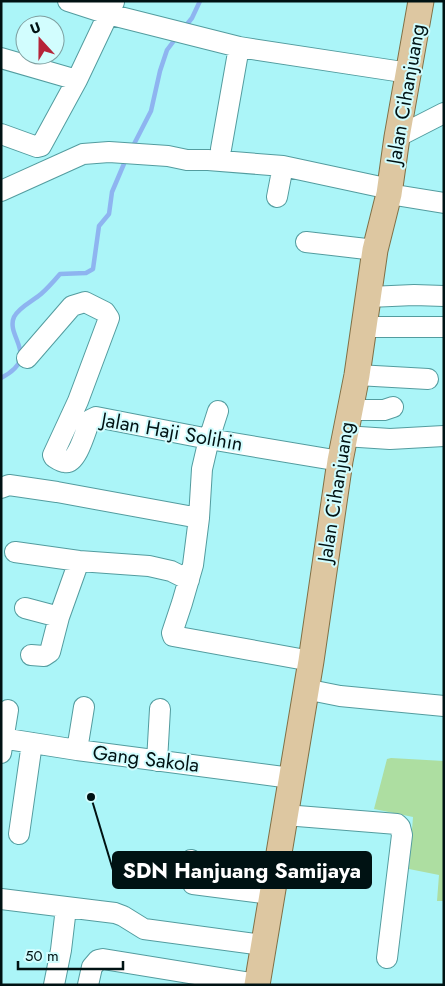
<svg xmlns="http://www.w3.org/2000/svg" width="445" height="986" font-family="Jost,sans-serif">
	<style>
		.green { fill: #addea1 }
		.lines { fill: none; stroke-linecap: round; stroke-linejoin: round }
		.stream { stroke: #8eb4f0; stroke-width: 4.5 }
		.minor-casing { stroke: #539c9f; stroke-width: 22 }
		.major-casing { stroke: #817046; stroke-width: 27 }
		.minor { stroke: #fff; stroke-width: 20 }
		.major { stroke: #ddc7a1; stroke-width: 25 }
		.labels { text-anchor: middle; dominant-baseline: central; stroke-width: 4; stroke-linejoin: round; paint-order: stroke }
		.street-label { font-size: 20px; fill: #001213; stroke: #d2fdfe }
		.leader { fill: none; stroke: #001213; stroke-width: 2 }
		.callout-dot { fill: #001213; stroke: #d2fdfe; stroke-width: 2 }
		.callout { fill: #001213; stroke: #001213; stroke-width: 2 }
		.callout-label { font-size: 21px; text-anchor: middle; font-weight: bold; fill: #fff }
	</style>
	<rect width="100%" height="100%" fill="#abf5f8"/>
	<!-- green -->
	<path class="green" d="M391,758L444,761V901H437L439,875L409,869L413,817L374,809L387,759Z"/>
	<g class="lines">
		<!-- stream -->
		<path class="stream" d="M184,28L192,18L200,1
			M132,148L151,111L160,71L167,50L176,38
			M1,378C42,357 5,337 14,317C19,307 33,301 41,294C48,288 54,281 60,274L86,273L93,269L99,226L109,214L112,192L126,159"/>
		<!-- minor casing -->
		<g class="minor-casing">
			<path id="minor" d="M68,1L108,14L239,47L409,73
				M1,58L77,80
				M1,134L37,147L41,146L77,80L114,2
				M397,137L444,113
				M221,149L239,47
				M1,191L83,154L109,152L168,156L187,160H208L283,166L390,189
				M389,194L444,203
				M277,197L283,166
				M306,242L375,250
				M369,297L414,295L444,296
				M363,327H444
				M27,358L72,306L85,302L105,312L109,318L78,401L53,455L54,457C57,459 61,462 65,462C77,465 86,429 90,420L96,417L209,439L340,461
				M357,375L428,379
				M350,410H384L393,407
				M344,436L390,439L444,436
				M1,488L9,485L57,492L199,518L202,469L209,439L218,411
				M199,518L193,565L182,603L172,633L173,636L311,661
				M15,552L79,561L149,566L171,571L189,580
				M25,608L59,617
				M31,655L44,656L50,652L59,617L79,561
				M305,689L340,696L444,706
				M1,738L77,750L291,778
				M77,750L84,707
				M1,753L8,710
				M157,761L160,709
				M285,815L397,824L400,827L402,835L387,958
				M19,834L32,743
				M191,860L189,876L193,884L271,894
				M1,899L115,913L123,916L144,929L263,945
				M54,985L61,950L66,908
				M88,985L92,967L98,960L103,959L257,984"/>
		</g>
		<!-- major casing -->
		<g class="major-casing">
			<path id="major" d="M257,985L311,661L340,461L357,375L375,250L389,194L397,137L421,1"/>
		</g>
		<!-- minor -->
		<use href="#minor" class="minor"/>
		<!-- major -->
		<use href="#major" class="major"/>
	</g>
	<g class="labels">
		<!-- street labels -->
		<g class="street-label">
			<text transform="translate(406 94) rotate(-80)">Jalan Cihanjuang</text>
			<text transform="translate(172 432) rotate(10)">Jalan Haji Solihin</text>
			<text transform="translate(336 492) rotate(-81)">Jalan Cihanjuang</text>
			<text transform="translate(146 759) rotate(7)">Gang Sakola</text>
		</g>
	</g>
	<!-- callouts -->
	<path class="leader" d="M91 797L113 870"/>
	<circle class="callout-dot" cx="91" cy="797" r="5"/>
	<rect class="callout" x="113" y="852" width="258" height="36" rx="5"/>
	<g class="callout-label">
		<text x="242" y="878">SDN Hanjuang Samijaya</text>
	</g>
	<!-- border -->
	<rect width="445" height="986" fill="none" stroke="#001213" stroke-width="5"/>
	<!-- north arrow -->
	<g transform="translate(40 40) rotate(339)"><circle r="24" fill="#d2fdfe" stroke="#7e9fa0"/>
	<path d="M0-4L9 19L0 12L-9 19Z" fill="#b62439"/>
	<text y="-8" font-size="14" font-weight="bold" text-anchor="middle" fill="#001213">U</text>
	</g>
	<!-- scale -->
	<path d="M18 961v8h105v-8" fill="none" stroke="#001213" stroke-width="2.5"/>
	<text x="25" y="961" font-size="15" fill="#001213" stroke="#d2fdfe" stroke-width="4" paint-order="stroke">50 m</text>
</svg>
